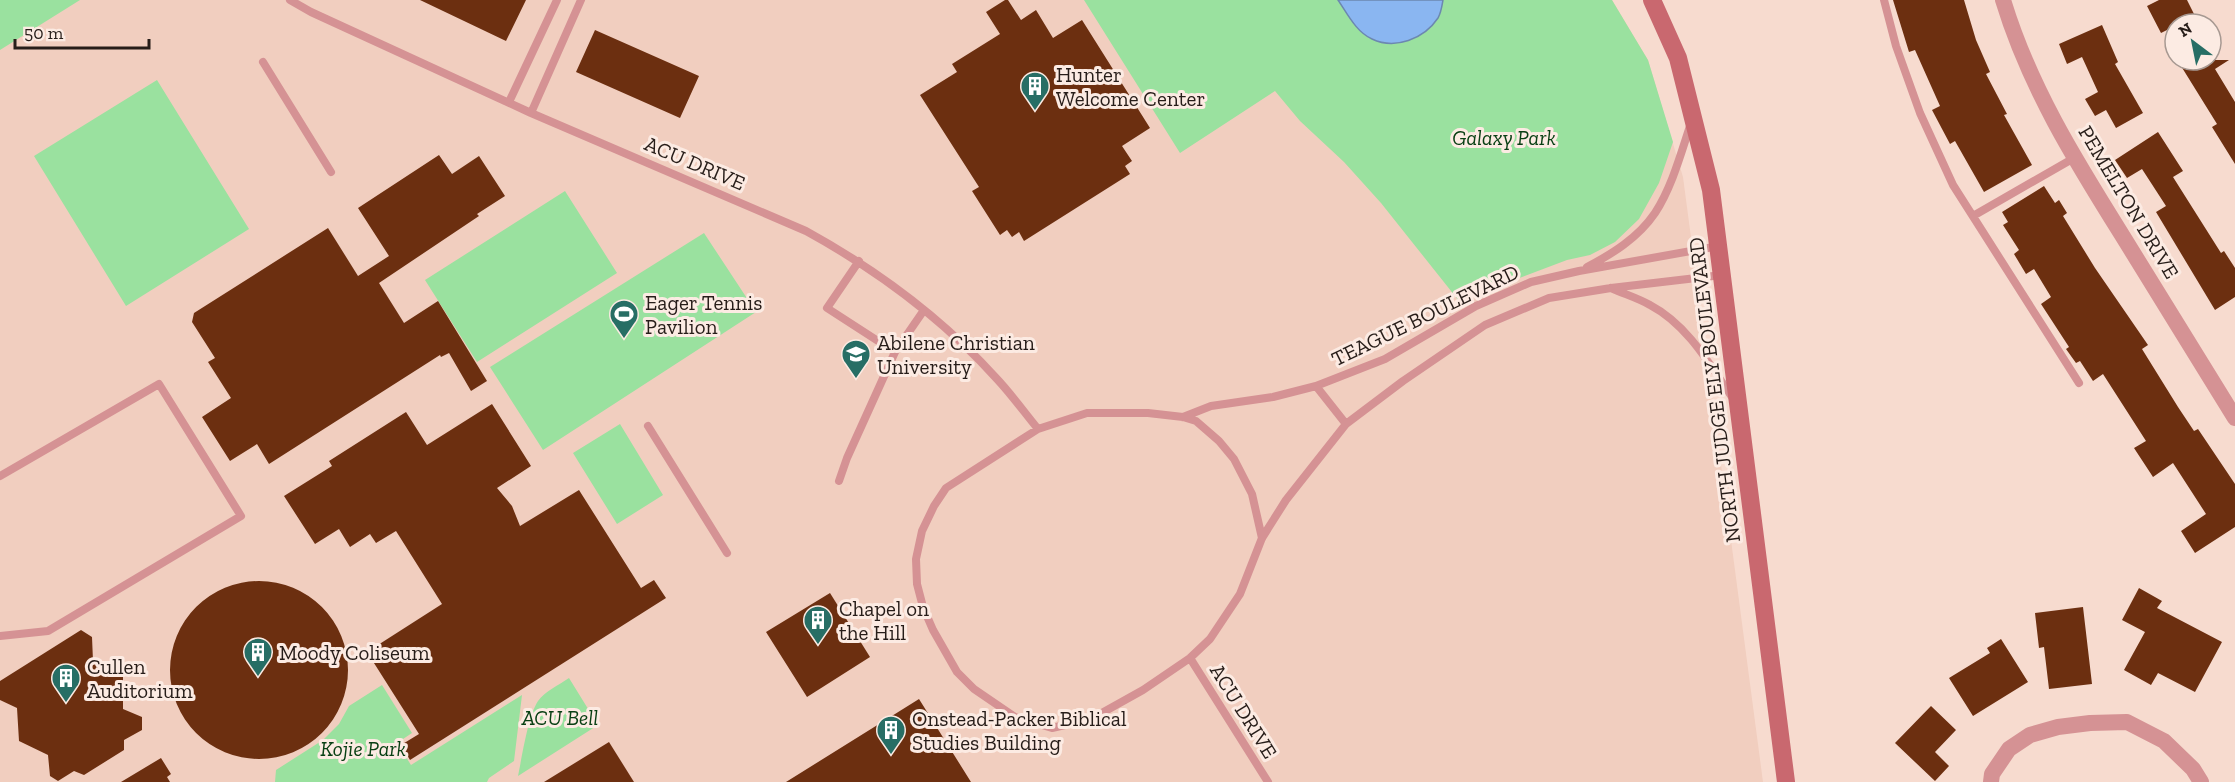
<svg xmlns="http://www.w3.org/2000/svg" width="2235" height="782" font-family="'Zilla Slab',serif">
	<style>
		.built { fill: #f1cebf }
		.green { fill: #9ae19f }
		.water { fill: #8ab6f1; stroke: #6c88b0; stroke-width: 1.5 }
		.building { fill: #6c2f10 }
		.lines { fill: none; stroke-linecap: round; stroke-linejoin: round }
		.lane { stroke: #d59294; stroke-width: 8 }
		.street { stroke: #d59294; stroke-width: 16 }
		.secondary { stroke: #c9686f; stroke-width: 18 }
		.labels { text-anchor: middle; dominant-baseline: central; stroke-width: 6; stroke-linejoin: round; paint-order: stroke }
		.poi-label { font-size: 21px; fill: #271d19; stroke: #fcebe3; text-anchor: start }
		.park-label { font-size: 21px; font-style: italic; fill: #094014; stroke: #fcebe3 }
		.street-label { font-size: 21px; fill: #271d19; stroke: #fcebe3 }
	</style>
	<rect width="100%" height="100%" fill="#f7dbcf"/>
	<!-- built -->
	<path class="built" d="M0,0H1612L1648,60L1683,177L1763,782H0Z"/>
	<!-- green -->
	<path class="green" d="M0,0H80L0,50Z
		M1084,0H1612L1648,60L1673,142L1659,183L1639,219L1615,242L1590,255L1567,260L1459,301L1381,203L1344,162L1300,121L1275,91L1180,153Z
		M157,80L249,229L126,306L34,156Z
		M565,191L617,273L477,362L425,280Z
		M704,233L756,312L543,450L490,367Z
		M620,424L663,495L617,524L573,453Z
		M569,678L598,725L518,776C522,757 528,716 538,701C545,691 559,685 569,678Z
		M382,685L412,733L397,743L411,765L522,695L514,761L489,778L487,782H275L276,770L323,740L339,724L349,706Z"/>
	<!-- water -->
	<path class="water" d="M1338,0H1443C1442,6 1441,13 1438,18C1424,39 1395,50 1372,39C1356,32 1347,13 1338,0Z"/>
	<!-- building -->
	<path class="building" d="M420,0H526L506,41Z
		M1005,0H1008L1021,20L1036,10L1053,38L1082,20L1150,128L1122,146L1132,161L1125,166L1130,174L1024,241L1019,232L1012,237L1007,230L1000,235L972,191L979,187L920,95L957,72L952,64L1000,34L986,12Z
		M1893,0H1964L1976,40L1990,72L1986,74L2007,114L2004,115L2032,165L1984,192L1955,141L1950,144L1932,110L1940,106L1915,50L1909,52Z
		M2159,0H2187L2195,16L2175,24V26L2161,33L2147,6Z
		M2102,25L2118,62L2115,64L2143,113L2116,128L2106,110L2095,116L2085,99L2098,92L2082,57L2067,64L2059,44Z
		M595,30L699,76L680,118L576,72Z
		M2191,60H2229L2215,69L2235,102V164L2212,127L2217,124L2181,66Z
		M2158,132L2183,171L2173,177L2221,253L2224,251L2235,268V297L2215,310L2156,212L2166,206L2142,169L2127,178L2115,160Z
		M439,155L452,174L479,156L505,196L477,214L479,216L379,283L404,323L438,301L487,381L471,391L449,353L441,357L440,355L269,464L257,444L230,461L202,417L231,398L208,362L215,358L192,322L194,313L328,228L358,276L389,256L358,208Z
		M2044,186L2055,203L2059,200L2067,213L2063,216L2095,268L2148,345L2142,349L2178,407L2194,431L2198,429L2235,484V527L2195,553L2181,531L2206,514L2173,463L2153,477L2134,448L2146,441L2103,374L2093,381L2080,361L2076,363L2066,349L2069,347L2041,304L2051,297L2034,269L2026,274L2014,254L2019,250L2003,225L2008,222L2002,212Z
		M492,404L531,466L497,488L512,506L520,526L579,490L641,588L654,580L666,598L410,760L401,745L419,734L367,652L442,604L396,531L376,543L370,534L350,547L339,529L315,544L284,496L332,466L329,461L406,412L427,445Z
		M170 670a89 89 0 1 1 178 0a89 89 0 1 1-178 0Z
		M2139,588L2162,601L2157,608L2222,642L2195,692L2158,673L2151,685L2124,670L2145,632L2122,620Z
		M830,593L870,657L807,697L766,632Z
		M2083,607L2092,684L2049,689L2044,647L2039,648L2035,613Z
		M81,630L92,637L93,661L123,676V709L142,717V730L124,740V750L84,775L74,771L58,781L50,776L48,755L19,741L17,708L0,700V681Z
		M2001,639L2028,682L1973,716L1949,678L1990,653L1987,648Z
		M919,699L971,782H786L871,729Z
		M1931,706L1956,730L1935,752L1949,766L1935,781L1895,743Z
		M609,742L634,782H544Z
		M161,758L171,774L167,777L170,782H121Z"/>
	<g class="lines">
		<!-- lane -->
		<path class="lane" d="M290,0L311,12L531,113L806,231C877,270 943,319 997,379C1012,395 1024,412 1038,429
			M1884,0L1896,46L1920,113L1953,185L2079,383
			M263,62L331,172
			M509,102L557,0
			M531,113L581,0
			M1973,216L2074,158
			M859,261L827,308L895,352
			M1587,267C1612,254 1638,238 1655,213C1672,187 1681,153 1691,123
			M1611,288C1624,294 1638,298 1650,305C1688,325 1710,365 1734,400
			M1316,386L1346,424
			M1183,417L1211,406L1273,397L1316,386L1385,359L1476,306L1531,282L1579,271L1719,246
			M648,426L727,553
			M0,476L159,384L241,516L48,631L0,636
			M839,481L847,458L895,352L924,310
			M1262,538L1252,494L1234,459L1219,441L1196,421L1183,417L1148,413H1087L1038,429L946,488L934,506L922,531L916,559L917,584L923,607L933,630L957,672L974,689L1015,717L1052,728L1091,719L1143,690L1190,658L1210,639L1240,594L1262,538L1286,500L1346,424L1403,381L1485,325L1549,298L1611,288L1722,275
			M1190,658L1268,782"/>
		<!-- street -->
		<path class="street" d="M2003,0C2029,86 2075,160 2122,235C2160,296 2197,357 2235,418
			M1991,782L1992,774L2009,749L2030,735L2058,727L2090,723L2127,722L2164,741L2193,769L2201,782"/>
		<!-- secondary -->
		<path class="secondary" d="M1652,0L1678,58L1711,190L1786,782"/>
	</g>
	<!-- icons -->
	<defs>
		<g id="building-pin" transform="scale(1.5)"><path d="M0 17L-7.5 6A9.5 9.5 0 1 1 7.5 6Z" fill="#276e65" stroke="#fcebe3"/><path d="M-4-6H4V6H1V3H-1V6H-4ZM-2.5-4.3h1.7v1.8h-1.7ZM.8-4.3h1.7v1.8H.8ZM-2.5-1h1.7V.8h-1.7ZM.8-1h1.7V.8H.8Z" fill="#fff"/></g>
		<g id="stadium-pin" transform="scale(1.5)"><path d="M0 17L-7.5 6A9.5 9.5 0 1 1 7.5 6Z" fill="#276e65" stroke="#fcebe3"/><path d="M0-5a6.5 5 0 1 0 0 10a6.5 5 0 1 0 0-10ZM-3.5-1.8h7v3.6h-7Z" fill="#fff"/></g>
		<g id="university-pin" transform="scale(1.5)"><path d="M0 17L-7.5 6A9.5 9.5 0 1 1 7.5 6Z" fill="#276e65" stroke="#fcebe3"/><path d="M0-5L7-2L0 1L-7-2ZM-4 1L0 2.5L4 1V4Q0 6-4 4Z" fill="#fff"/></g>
	</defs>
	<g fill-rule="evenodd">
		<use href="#building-pin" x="1035" y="86"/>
		<use href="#stadium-pin" x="624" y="314"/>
		<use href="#university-pin" x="856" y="354"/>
		<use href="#building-pin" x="818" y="620"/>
		<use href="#building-pin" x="258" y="652"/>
		<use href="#building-pin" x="66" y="678"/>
		<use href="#building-pin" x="891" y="730"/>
	</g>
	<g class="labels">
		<!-- poi labels -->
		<g class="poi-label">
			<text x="1056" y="74">Hunter<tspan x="1056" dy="24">Welcome Center</tspan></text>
			<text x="645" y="302">Eager Tennis<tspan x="645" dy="24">Pavilion</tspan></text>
			<text x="877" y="342">Abilene Christian<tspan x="877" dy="24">University</tspan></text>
			<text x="839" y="608">Chapel on<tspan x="839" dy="24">the Hill</tspan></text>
			<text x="279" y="652">Moody Coliseum</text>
			<text x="87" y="666">Cullen<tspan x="87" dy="24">Auditorium</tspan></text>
			<text x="912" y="718">Onstead-Packer Biblical<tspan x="912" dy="24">Studies Building</tspan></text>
		</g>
		<!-- park labels -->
		<g class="park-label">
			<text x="1504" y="137">Galaxy Park</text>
			<text x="560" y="717">ACU Bell</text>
			<text x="363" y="748">Kojie Park</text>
		</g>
		<!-- street labels -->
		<g class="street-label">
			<text transform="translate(695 163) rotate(23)">ACU DRIVE</text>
			<text transform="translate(2129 202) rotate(59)">PEMELTON DRIVE</text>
			<text transform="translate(1425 315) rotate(-26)">TEAGUE BOULEVARD</text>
			<text transform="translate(1714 390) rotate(-97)">NORTH JUDGE ELY BOULEVARD</text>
			<text transform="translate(1244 711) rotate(58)">ACU DRIVE</text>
		</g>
	</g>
	<!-- north arrow -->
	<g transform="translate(2193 42) rotate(328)"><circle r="28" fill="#fcebe3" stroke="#a79992" stroke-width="1.5"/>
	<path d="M0-4.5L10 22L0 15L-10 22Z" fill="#276e65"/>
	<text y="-9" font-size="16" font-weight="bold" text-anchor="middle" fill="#271d19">N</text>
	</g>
	<!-- scale -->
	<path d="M15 39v9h134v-9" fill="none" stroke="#271d19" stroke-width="3"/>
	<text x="24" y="39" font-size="18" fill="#271d19" stroke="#fcebe3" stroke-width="4.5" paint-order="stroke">50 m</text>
</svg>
